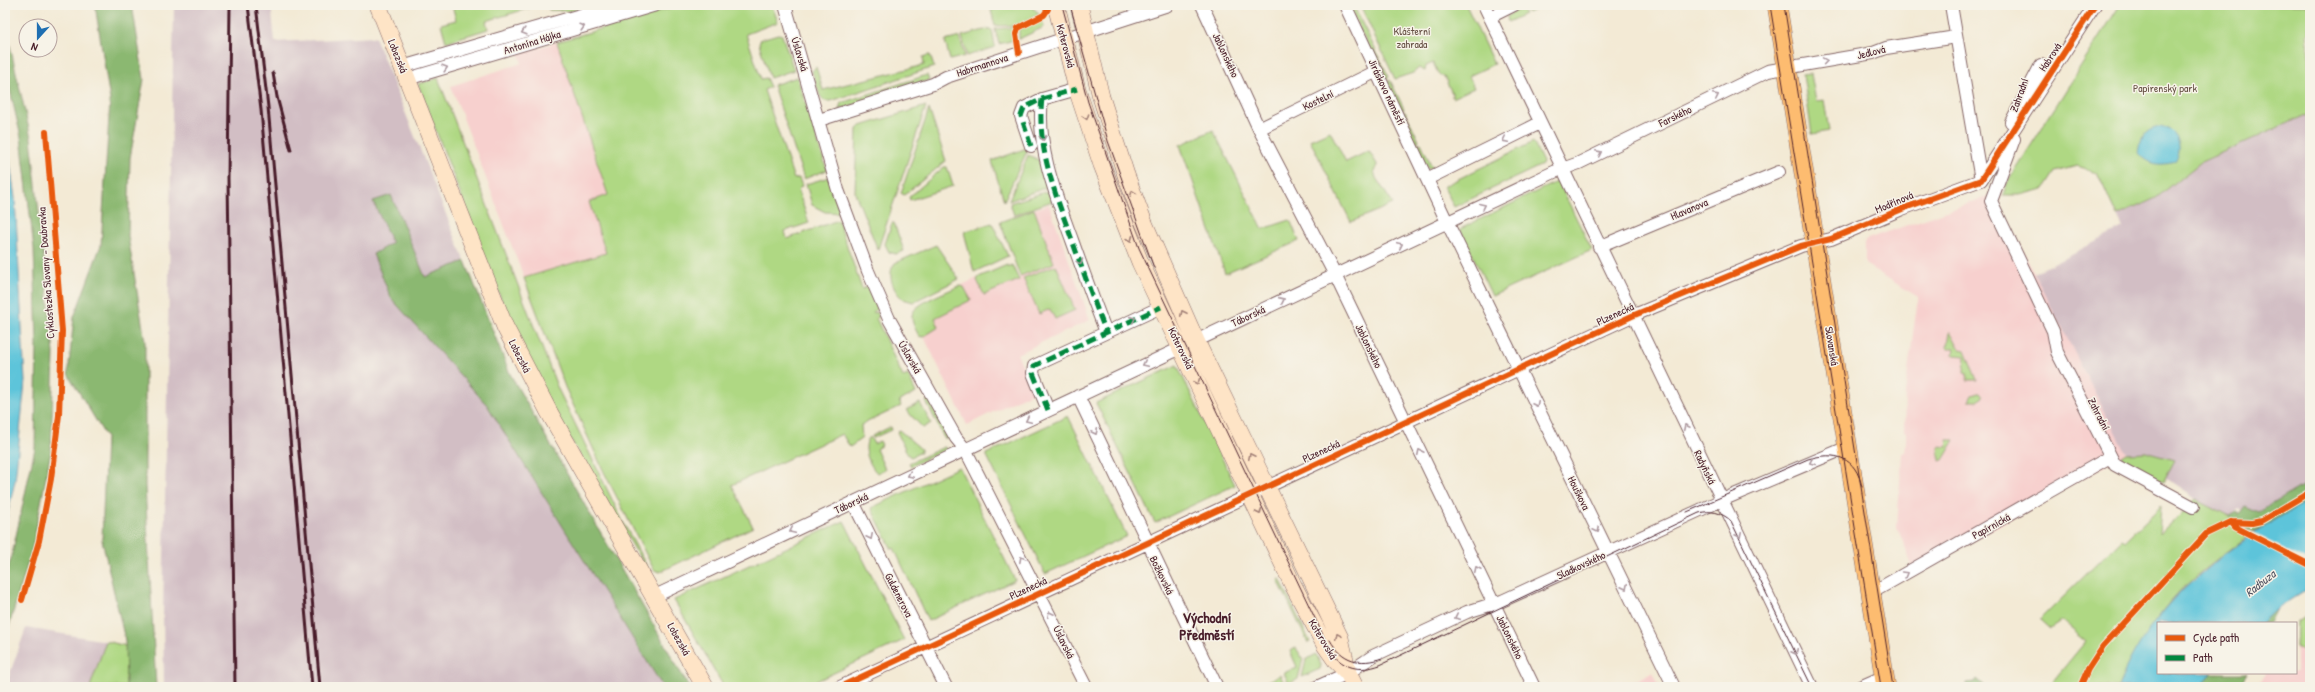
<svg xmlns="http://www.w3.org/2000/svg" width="2315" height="692" font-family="'Patrick Hand',sans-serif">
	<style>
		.built { fill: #f7d0ce }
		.industrial { fill: #d2bec4 }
		.green { fill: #afd883; stroke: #7c7c57 }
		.forest { fill: #8bb871; stroke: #6a6c4e }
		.water { fill: #5dc4da; stroke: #547282 }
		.pier { fill: #f3ead5 }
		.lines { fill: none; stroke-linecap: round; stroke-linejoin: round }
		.street-casing { stroke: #856666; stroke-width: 14 }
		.secondary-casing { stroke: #856666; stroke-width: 18 }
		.primary-casing { stroke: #856666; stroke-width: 20 }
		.street { stroke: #fff; stroke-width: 12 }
		.secondary { stroke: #fee4c6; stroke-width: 17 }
		.primary { stroke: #fdbc70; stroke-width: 19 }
		.tram { stroke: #4a1f2b; stroke-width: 1 }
		.rail { stroke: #4a1f2b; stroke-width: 3 }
		.quiet { stroke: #00873e; stroke-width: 5; stroke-dasharray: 10 5; stroke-linecap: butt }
		.cycleway-casing { stroke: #f7f3e8; stroke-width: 8 }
		.cycleway { stroke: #e8590c; stroke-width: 6 }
		.oneway { stroke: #ae9aa0 }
		.oneway2 { stroke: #a48278 }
		.labels { text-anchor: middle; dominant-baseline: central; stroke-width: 3; stroke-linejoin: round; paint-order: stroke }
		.park-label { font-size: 11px; fill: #634d41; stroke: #f7f3e8 }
		.street-label { font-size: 11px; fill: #4a1f2b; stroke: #f7f3e8 }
		.water-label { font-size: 12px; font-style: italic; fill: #505160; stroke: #f7f3e8 }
		.district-label { font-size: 15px; font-weight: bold; fill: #4a1f2b; stroke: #f7f3e8 }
	</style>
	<rect width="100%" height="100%" fill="#f7f3e8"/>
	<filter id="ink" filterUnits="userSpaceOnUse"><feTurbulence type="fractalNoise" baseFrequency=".025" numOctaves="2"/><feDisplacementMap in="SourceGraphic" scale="8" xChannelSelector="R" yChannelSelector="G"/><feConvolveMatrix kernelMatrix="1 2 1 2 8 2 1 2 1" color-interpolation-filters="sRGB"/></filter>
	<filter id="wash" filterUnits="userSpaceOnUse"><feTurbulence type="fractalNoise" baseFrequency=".012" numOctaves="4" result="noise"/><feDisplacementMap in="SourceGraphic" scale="16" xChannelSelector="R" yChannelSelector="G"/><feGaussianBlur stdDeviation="0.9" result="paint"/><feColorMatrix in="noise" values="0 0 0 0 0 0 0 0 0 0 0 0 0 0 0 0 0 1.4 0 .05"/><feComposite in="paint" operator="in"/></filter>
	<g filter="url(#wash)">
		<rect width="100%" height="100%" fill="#f3ead5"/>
		<!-- built -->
		<path class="built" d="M557,42L608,196L606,253L524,278L451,86L522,63L519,54Z
			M2001,192L2000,206L2127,453L1915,573L1897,527L1902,453L1905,452L1906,442V432H1904L1905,393L1918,297L1865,264V240Z
			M1049,204L1090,320L1017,354L1035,391L967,425L924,337L919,336L912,321L913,311L923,303L1001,267L1019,280L1020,276L1000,222Z
			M2296,647L2310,654V687H2256L2267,673H2296Z
			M1653,672L1660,687H1622L1627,685Z"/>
		<!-- industrial -->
		<path class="industrial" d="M174,5H271L275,42L375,37L510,374L689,687H164L163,613Z
			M2310,113V482L2259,512L2245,506L2241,510L2238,509L2229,516L2196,499L2124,450L2034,273L2123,228L2117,216L2156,198L2201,162Z
			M26,628L106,641L90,687H5Z"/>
		<!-- green -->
		<path class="green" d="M452,5H540L486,21L488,29L446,42L441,24L456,20Z
			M548,5H591L571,11L549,10Z
			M680,5H772L778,22L746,34L761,79L766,78L770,87L764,90L794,179L799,178L802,186L798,190L809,223L785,231L787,239L838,220L862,289L867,287L877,309L873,312L874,313L877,312L879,317L876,318L903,377L908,375L916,393L899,401L901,406L861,425L862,438L850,447L842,434L732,485L753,527L660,572L654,570L604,472L565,387L524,278L606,253L589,202L608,195L557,42Z
			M1010,5H1029L1040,14L1020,25L995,26L991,10Z
			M1348,5H1353L1389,77L1384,79Z
			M1360,5H1466L1494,64L1469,76L1474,88L1452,98V93L1444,76L1439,75L1433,63L1426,66L1425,71L1419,68L1413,73L1395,79Z
			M1528,5H1543L1528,13L1524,7Z
			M2120,5H2310V32L2307,33L2310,57V113L2201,162L2156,198L2117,216L2097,172L2077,166L2055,172L2044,189L2019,195H2003L2007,183Z
			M1522,8L1525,14L1508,22L1507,16Z
			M1041,18L1044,26L1042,28L1019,39V29Z
			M1017,27L1014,40L999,44L995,29Z
			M988,29L992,30L995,47L967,56L962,36Z
			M778,34L782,35L794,70L770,78L759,44L761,39Z
			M960,37L965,56L950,60L945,41Z
			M930,55L934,67L831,101H825L820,96L812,71L816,67L823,90L924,65L923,57Z
			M1811,74L1816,101L1824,100L1829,131L1812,134L1803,75Z
			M927,75L929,80L839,110L841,103Z
			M797,77L827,170L804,179L773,85Z
			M438,78L558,389L625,526L650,572H648L525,361L418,84Z
			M1390,80L1404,109L1400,111L1386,82Z
			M926,106L878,249V250L855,193L857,129L861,126Z
			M929,109L946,161L904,195L901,193Z
			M1405,111L1419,141L1415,143L1401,113Z
			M1213,130L1263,229L1290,220L1299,241L1225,273L1180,145Z
			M1330,131L1346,162L1369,151L1378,166L1374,171L1376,178L1393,204L1351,222L1310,140Z
			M1533,142L1543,162L1542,165L1454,207L1444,186Z
			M1421,143L1433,169L1427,167L1416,145Z
			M1027,148V151L1004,201L992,161Z
			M1028,155L1039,160L1047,187L1009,201Z
			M944,167H947L953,186L910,200L909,197Z
			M829,177L840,213L825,212L812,205L806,184Z
			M1558,181L1592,250L1492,296L1460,229Z
			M1048,191L1052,201L1014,215L1010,203Z
			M1034,209L1054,263L1020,276L1000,222Z
			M892,223H894L904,251L896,254L889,252L885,244Z
			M992,223L1008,256L974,272L964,232Z
			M936,245L959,279L913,302L903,299C893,291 886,274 895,263Z
			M1007,265L1008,267L1012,265L1019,280L984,295L977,280L979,277Z
			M1056,265L1075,310L1055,319L1050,309L1039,314L1023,278Z
			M959,286L964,287L971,300L935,318L939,327L923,337L919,336C916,330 911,322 912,315C914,303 949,291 959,286Z
			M1950,331L1960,349L1965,350L1977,380H1967V373L1964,372L1965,356L1954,355L1955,348H1948L1946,346L1948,345Z
			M1177,365L1235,485L1155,523L1096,403Z
			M1978,393H1980L1983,397L1977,401H1969L1972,395Z
			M929,398L950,439L944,438L926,401Z
			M920,403L931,423L923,428L906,410Z
			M1068,416L1127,536L1045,574L986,454Z
			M890,427L891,430L873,438L872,436Z
			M899,430L921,449V452L911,457L908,455L897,432Z
			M870,437L874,444L880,441L882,445L876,449L885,469L877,473C869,465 861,446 870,437Z
			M1948,440H1955L1943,460L1940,461L1939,446L1947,447Z
			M944,447L947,449L911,466L909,463Z
			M2146,452L2175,460L2163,482L2125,462L2122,456L2127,453Z
			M959,467L1015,580L928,621L894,548L892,549L871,508Z
			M2196,499L2229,516L2237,524L2235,529L2248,536C2233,548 2216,559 2202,571C2167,600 2134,646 2118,687H2048L2086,641L2062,621L2050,629L2040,620L2122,539L2125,541L2161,506L2159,534Z
			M844,521L904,640L804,687H724L674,600Z
			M1280,579L1310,642L1308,643L1278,580Z
			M2310,613V654L2296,647L2297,622Z
			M106,641L126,646V687H90Z
			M1296,648L1303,659L1298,679L1289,684L1284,673L1297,667L1290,651Z
			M1316,654L1321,665L1320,669L1302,677L1306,660Z
			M1280,675L1285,685L1260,687L1259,685Z"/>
		<!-- forest -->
		<path class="forest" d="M95,5H132L144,79L130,158L128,236L145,341V486L156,687H126L125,640L102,540L106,437L68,374L74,317L101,245L110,100Z
			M5,24L31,138L54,353L51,451L32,550L5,639V576L11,559L35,448L37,344L34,249L21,137L5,69Z
			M391,195L425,277L465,261L510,374L689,687H663L487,405L391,298L373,254L392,243L373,201Z
			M2310,482V499L2253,533L2237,524L2229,516L2236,512L2239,514L2245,506L2259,512Z
			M2277,608L2270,623H2261Z
			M2212,673H2248L2239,687H2202Z
			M1977,679L1986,687H1966V683L1975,682Z"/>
		<!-- water -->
		<path class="water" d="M2161,126C2178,131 2184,147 2175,162C2160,166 2149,165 2139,153C2141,137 2144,128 2161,126Z
			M5,127L15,198L25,382L15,481L5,525Z
			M2310,499V587L2277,608L2261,623H2158V673H2212L2202,687H2118C2153,597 2230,546 2310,499Z"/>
		<!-- pier -->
		<path class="pier" d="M2251,532L2310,562V567L2246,535Z"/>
	</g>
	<g filter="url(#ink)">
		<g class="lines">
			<!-- street casing -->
			<g class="street-casing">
				<path id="street" d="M785,5L838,190L868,271L889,319L956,438L965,449L1086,687
					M1202,5L1259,129L1335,275L1534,687
					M1345,5L1447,222L1674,687
					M1484,5L1812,687
					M1951,5L1981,180L1983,177
					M1490,17L1514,5
					M402,67L615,5
					M407,79L656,5
					M1042,99C1036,147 1056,196 1072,240C1083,271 1094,302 1106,332
					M819,120L933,84L946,77L1168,5
					M2011,122L2041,65L2028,100
					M1259,129L1377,71
					M2014,139L1991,201L2053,331L2057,352L2115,465L2193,507
					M1031,146L1021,116L1024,108L1042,99L1077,89
					M1427,179L1540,123
					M1599,247L1779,172
					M1078,396L1217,687
					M1048,410L1033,373L1034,366L1161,307
					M853,502L946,687
					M1871,593L2110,457
					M655,596L1554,172L1579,163L1768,71L1873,53L1886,48L1956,37
					M840,687L1632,316L1801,246L1831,239L1902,209L1981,180L2095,5
					M1317,687L1348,673L1373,656L1467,612L1502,601L1722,500L1848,447
					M1860,687L1885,676"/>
			</g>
			<!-- secondary casing -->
			<g class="secondary-casing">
				<path id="secondary" d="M378,5L505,327L549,412L705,687
					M1056,5L1077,89L1102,165L1140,262L1293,585L1325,645L1337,662L1348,673
					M1079,5L1101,97L1126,175L1144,223L1196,341L1340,638L1348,673L1355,687"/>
			</g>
			<!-- primary casing -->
			<g class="primary-casing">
				<path id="primary" d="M1777,5L1886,687"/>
			</g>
			<!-- street -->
			<use href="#street" class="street"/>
			<!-- secondary -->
			<use href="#secondary" class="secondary"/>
			<!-- primary -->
			<use href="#primary" class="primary"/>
			<!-- tram -->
			<path class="tram" d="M1062,5L1088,102L1139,248L1331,652C1344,669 1360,672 1380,665L1699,513C1710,510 1722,512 1731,521L1812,687
				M1070,5L1108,141L1154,268
				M1770,5L1881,687
				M1784,5L1893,687
				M1687,512L1808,459C1836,451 1856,457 1862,487
				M1330,640C1342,661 1360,666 1382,658"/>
			<!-- rail -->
			<path class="rail" d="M230,5L228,178L235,687
				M248,5L261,110L312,687
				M256,5L268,107L320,687
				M273,73L277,97L291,150"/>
			<!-- quiet -->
			<path class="quiet" d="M1042,99C1036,147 1056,196 1072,240C1083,271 1094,302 1106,332
				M1031,146L1021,116L1024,108L1042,99L1077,89
				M1048,410L1033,373L1034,366L1161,307"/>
			<!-- cycleway casing -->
			<g class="cycleway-casing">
				<path id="cycleway" d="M1019,53L1016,34L1018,28L1044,15L1048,9L1047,5
					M2231,522L2235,527L2310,565
					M22,600L39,541L51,479L59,415L62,331L46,132
					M840,687L1632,316L1801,246L1831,239L1902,209L1981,180L2095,5
					M2080,687L2088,669L2103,646L2206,534L2231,522L2252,523L2261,521L2310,492"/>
			</g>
			<!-- cycleway -->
			<use href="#cycleway" class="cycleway"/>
		</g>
		<!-- one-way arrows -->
		<defs><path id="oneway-chevron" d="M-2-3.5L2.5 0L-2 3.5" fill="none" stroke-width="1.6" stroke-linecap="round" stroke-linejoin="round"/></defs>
		<g class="oneway">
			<use href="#oneway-chevron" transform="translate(582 27) rotate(-17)"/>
			<use href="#oneway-chevron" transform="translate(524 32) rotate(164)"/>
			<use href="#oneway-chevron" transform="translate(1825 61) rotate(-9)"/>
			<use href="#oneway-chevron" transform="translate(445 68) rotate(-17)"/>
			<use href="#oneway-chevron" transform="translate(1716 96) rotate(-26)"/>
			<use href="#oneway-chevron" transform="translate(1043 138) rotate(82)"/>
			<use href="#oneway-chevron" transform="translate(1505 140) rotate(154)"/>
			<use href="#oneway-chevron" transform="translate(1599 153) rotate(-26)"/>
			<use href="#oneway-chevron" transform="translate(1483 206) rotate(-25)"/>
			<use href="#oneway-chevron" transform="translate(1400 245) rotate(-25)"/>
			<use href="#oneway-chevron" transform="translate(1080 262) rotate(70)"/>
			<use href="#oneway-chevron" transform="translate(1282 300) rotate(-25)"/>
			<use href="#oneway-chevron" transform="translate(1133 319) rotate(-24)"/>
			<use href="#oneway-chevron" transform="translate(1145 364) rotate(155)"/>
			<use href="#oneway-chevron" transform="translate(1536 404) rotate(64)"/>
			<use href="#oneway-chevron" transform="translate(1028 420) rotate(155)"/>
			<use href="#oneway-chevron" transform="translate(1686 427) rotate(-116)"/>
			<use href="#oneway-chevron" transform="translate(1095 432) rotate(65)"/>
			<use href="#oneway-chevron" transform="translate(1420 452) rotate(-116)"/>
			<use href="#oneway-chevron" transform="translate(1812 462) rotate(157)"/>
			<use href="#oneway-chevron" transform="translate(910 475) rotate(155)"/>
			<use href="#oneway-chevron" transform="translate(1597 530) rotate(64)"/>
			<use href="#oneway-chevron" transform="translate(792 531) rotate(155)"/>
			<use href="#oneway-chevron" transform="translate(1739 535) rotate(64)"/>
			<use href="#oneway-chevron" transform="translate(870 537) rotate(63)"/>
			<use href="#oneway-chevron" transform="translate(1022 559) rotate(-118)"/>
			<use href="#oneway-chevron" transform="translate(1477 569) rotate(-116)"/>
			<use href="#oneway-chevron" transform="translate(1905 574) rotate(-30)"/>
			<use href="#oneway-chevron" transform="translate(1625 587) rotate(64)"/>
			<use href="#oneway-chevron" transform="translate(1050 614) rotate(-116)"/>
			<use href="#oneway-chevron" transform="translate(1457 617) rotate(155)"/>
			<use href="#oneway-chevron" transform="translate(1795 652) rotate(64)"/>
		</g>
		<g class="oneway2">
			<use href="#oneway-chevron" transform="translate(1086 117) rotate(72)"/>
			<use href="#oneway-chevron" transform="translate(1133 193) rotate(-111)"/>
			<use href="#oneway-chevron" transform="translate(1130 239) rotate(67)"/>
			<use href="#oneway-chevron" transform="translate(1183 313) rotate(-115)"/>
			<use href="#oneway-chevron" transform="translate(1197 382) rotate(65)"/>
			<use href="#oneway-chevron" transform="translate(1251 456) rotate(-116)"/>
			<use href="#oneway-chevron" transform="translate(1259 512) rotate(65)"/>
			<use href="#oneway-chevron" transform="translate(1338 636) rotate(-114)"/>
		</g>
	</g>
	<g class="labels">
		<!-- park labels -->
		<g class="park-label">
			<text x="1412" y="31">Klášterní<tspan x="1412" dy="13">zahrada</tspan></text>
			<text x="2165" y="88">Papírenský park</text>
		</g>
		<!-- street labels -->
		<g class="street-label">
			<text transform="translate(532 42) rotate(-17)">Antonína Hájka</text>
			<text transform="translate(1066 46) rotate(75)">Koterovská</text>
			<text transform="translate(1871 52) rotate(-14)">Jedlová</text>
			<text transform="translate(800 54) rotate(73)">Úslavská</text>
			<text transform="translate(1226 55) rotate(65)">Jablonského</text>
			<text transform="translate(398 56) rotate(68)">Lobezská</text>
			<text transform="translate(2050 57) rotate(-57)">Habrová</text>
			<text transform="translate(982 65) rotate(-18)">Habrmannova</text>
			<text transform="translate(1387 92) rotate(65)">Jiráskovo náměstí</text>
			<text transform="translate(2019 95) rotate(-70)">Zahradní</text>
			<text transform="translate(1318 100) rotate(-26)">Kostelní</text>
			<text transform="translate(1675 116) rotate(-26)">Farského</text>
			<text transform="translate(1894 202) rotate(-23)">Modřínová</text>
			<text transform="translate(1689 209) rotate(-23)">Hlavanova</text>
			<text transform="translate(46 273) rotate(-94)">Cyklostezka Slovany - Doubravka</text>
			<text transform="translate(1615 314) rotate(-25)">Plzenecká</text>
			<text transform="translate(1248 316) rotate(-25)">Táborská</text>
			<text transform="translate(1369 346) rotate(64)">Jablonského</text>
			<text transform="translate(1832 346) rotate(81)">Slovanská</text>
			<text transform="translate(1181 348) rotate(64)">Koterovská</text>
			<text transform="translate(520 356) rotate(63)">Lobezská</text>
			<text transform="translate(910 357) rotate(60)">Úslavská</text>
			<text transform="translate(2099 414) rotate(63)">Zahradní</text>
			<text transform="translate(1321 451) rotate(-25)">Plzenecká</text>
			<text transform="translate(1705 467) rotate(64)">Radyňská</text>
			<text transform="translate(1579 493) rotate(64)">Houškova</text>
			<text transform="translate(851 503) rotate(-25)">Táborská</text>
			<text transform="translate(1991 526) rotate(-29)">Papírnická</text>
			<text transform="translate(1581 565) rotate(-25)">Sladkovského</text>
			<text transform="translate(1162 575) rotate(64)">Božkovská</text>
			<text transform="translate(1028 588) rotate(-25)">Plzenecká</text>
			<text transform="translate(899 595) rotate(63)">Guldenerova</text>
			<text transform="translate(1510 637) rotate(64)">Jablonského</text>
			<text transform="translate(679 639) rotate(61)">Lobezská</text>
			<text transform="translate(1323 639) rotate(59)">Koterovská</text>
			<text transform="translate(1064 642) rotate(64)">Úslavská</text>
		</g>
		<!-- water labels -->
		<g class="water-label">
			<text transform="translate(2260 583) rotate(-38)">Radbuza</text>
		</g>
		<!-- district labels -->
		<g class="district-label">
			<text x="1207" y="617">Východní<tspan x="1207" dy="17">Předměstí</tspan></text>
		</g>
	</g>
	<!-- margin -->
	<rect width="2315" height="692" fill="none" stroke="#f7f3e8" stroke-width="20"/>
	<!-- legend -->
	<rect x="2157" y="622" width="140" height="52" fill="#f7f3e8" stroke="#b29e9c"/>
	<rect x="2165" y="635" width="20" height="6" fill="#e8590c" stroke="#b29e9c"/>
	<text x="2193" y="642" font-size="12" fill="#4a1f2b">Cycle path</text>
	<rect x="2165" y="655" width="20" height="6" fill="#00873e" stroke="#b29e9c"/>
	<text x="2193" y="662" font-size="12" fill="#4a1f2b">Path</text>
	<!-- north arrow -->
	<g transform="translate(38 38) rotate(201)"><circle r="19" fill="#f7f3e8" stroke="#b29e9c"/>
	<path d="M0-3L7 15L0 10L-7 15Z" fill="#1f6fb2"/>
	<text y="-6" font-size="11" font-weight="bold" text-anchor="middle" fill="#4a1f2b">N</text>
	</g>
</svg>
